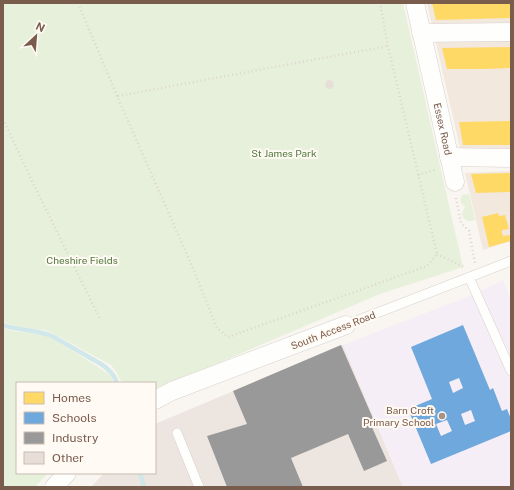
<svg xmlns="http://www.w3.org/2000/svg" width="514" height="490" font-family="'Public Sans',sans-serif">
	<style>
		.residential { fill: #f2e8de }
		.industrial { fill: #ede5e0 }
		.education { fill: #f6eef6 }
		.green { fill: #e7f0db }
		.homes { fill: #ffd966 }
		.schools { fill: #6fa8dc; fill-rule: evenodd }
		.industry { fill: #999 }
		.lines { fill: none; stroke-linecap: round; stroke-linejoin: round }
		.stream { stroke: #d0e8ea; stroke-width: 4.5 }
		.building { fill: #e6ded7 }
		.lane-casing { stroke: #d7d1cb; stroke-width: 10 }
		.street-casing { stroke: #d7d1cb; stroke-width: 19 }
		.path { stroke: #dcd5d0; stroke-width: 2.5; stroke-dasharray: 1 3; stroke-linecap: butt }
		.lane { stroke: #fefefd; stroke-width: 9 }
		.street { stroke: #fefefd; stroke-width: 18 }
		.poi-dot { fill: #a69286; stroke: #fffaf3; stroke-width: 1.5 }
		.labels { text-anchor: middle; dominant-baseline: central; stroke-width: 4; stroke-linejoin: round; paint-order: stroke }
		.street-label { font-size: 10px; fill: #7a5c4d; stroke: #fffaf3 }
		.park-label { font-size: 10px; fill: #537a41; stroke: #fffaf3 }
		.poi-label { font-size: 10px; fill: #7a5c4d; stroke: #fffaf3; text-anchor: end }
	</style>
	<rect width="100%" height="100%" fill="#f9f5f0"/>
	<!-- residential -->
	<path class="residential" d="M427,3H511V149L460,148Z
		M511,171V241L483,250L465,173Z"/>
	<!-- industrial -->
	<path class="industrial" d="M343,345L403,487H91L104,473H155V424Z"/>
	<!-- education -->
	<path class="education" d="M503,280L511,301V487H403L343,345L477,293Z"/>
	<!-- green -->
	<path class="green" d="M3,3H403L463,267L380,294L216,364L155,388V383H125L120,380L117,373L111,365L54,334L44,330L19,327L3,322Z
		M469,194L475,220C470,222 462,221 462,213C463,211 464,209 465,207L460,201L462,195Z
		M3,328L13,331L44,335L53,339L84,358L110,375L114,383H17V473H48L35,487H3Z"/>
	<!-- homes -->
	<path class="homes" d="M432,3H511V18L436,20Z
		M511,47V68L486,69H447L442,48Z
		M511,121V145H463L459,122Z
		M511,173V192L476,193L471,174Z
		M498,213L499,216L505,215L509,229L502,230V233L503,236L510,235L511,241L489,247L482,217Z"/>
	<!-- schools -->
	<path class="schools" d="M463,325L490,390L493,388L502,411L507,409L511,419V431L431,464L408,409L432,399L411,347ZM459,378L463,388L453,393L449,382ZM471,410L475,421L465,425L461,414ZM447,420L452,431L441,436L436,424Z"/>
	<!-- industry -->
	<path class="industry" d="M341,345L375,423L371,425L387,461L364,471L348,434L291,458L303,487H227L207,436L247,424L233,391Z"/>
	<g class="lines">
		<!-- stream -->
		<path class="stream" d="M3,325C19,331 36,329 52,336L101,364C109,369 114,374 117,383
			M140,473L144,487"/>
	</g>
	<!-- building -->
	<path class="building" d="M328,80L333,81L334,86L331,89L326,88L325,83Z"/>
	<g class="lines">
		<!-- lane casing -->
		<g class="lane-casing">
			<path id="lane" d="M469,277L511,371
				M346,325L511,261
				M177,433L199,487"/>
		</g>
		<!-- street casing -->
		<g class="street-casing">
			<g id="street">
				<path id="s1" d="M415,3L455,182"/>
				<path d="M421,33L511,32"/>
				<path d="M449,157L511,158"/>
				<path d="M155,400L172,391L346,325"/>
				<path d="M54,487L67,473"/>
			</g>
		</g>
		<!-- path -->
		<path class="path" d="M78,3L117,96L192,266L217,328L228,337L427,266L437,254L388,46L380,3
			M118,96L388,46
			M3,119L32,181L100,319
			M418,175L437,169
			M456,198L461,223L469,231L475,263
			M437,254L464,267"/>
		<!-- lane -->
		<use href="#lane" class="lane"/>
		<!-- street -->
		<use href="#street" class="street"/>
	</g>
	<!-- markers -->
	<circle class="poi-dot" cx="442" cy="416" r="4"/>
	<g class="labels">
		<!-- street labels -->
		<g class="street-label">
			<text stroke="none"><textPath href="#s1" startOffset="129">Essex Road</textPath></text>
			<text transform="translate(333 330) rotate(-21)">South Access Road</text>
		</g>
		<!-- park labels -->
		<g class="park-label">
			<text x="284" y="153">St James Park</text>
			<text x="82" y="260">Cheshire Fields</text>
		</g>
		<!-- poi labels -->
		<g class="poi-label">
			<text x="434" y="410">Barn Croft<tspan x="434" dy="12">Primary School</tspan></text>
		</g>
	</g>
	<!-- border -->
	<rect width="514" height="490" fill="none" stroke="#7a5c4d" stroke-width="8"/>
	<!-- legend -->
	<rect x="16" y="382" width="140" height="92" fill="#fffaf3" stroke="#cabbb1"/>
	<rect x="24" y="392" width="20" height="12" fill="#ffd966" stroke="#cabbb1"/>
	<text x="52" y="402" font-size="12" fill="#7a5c4d">Homes</text>
	<rect x="24" y="412" width="20" height="12" fill="#6fa8dc" stroke="#cabbb1"/>
	<text x="52" y="422" font-size="12" fill="#7a5c4d">Schools</text>
	<rect x="24" y="432" width="20" height="12" fill="#999999" stroke="#cabbb1"/>
	<text x="52" y="442" font-size="12" fill="#7a5c4d">Industry</text>
	<rect x="24" y="452" width="20" height="12" fill="#e6ded7" stroke="#cabbb1"/>
	<text x="52" y="462" font-size="12" fill="#7a5c4d">Other</text>
	<!-- north arrow -->
	<g transform="translate(36 36) rotate(26)" stroke="#fffaf3" stroke-width="3" paint-order="stroke">
	<path d="M0-3L7 15L0 10L-7 15Z" fill="#7a5c4d"/>
	<text y="-6" font-size="11" font-weight="bold" text-anchor="middle" fill="#7a5c4d">N</text>
	</g>
</svg>
